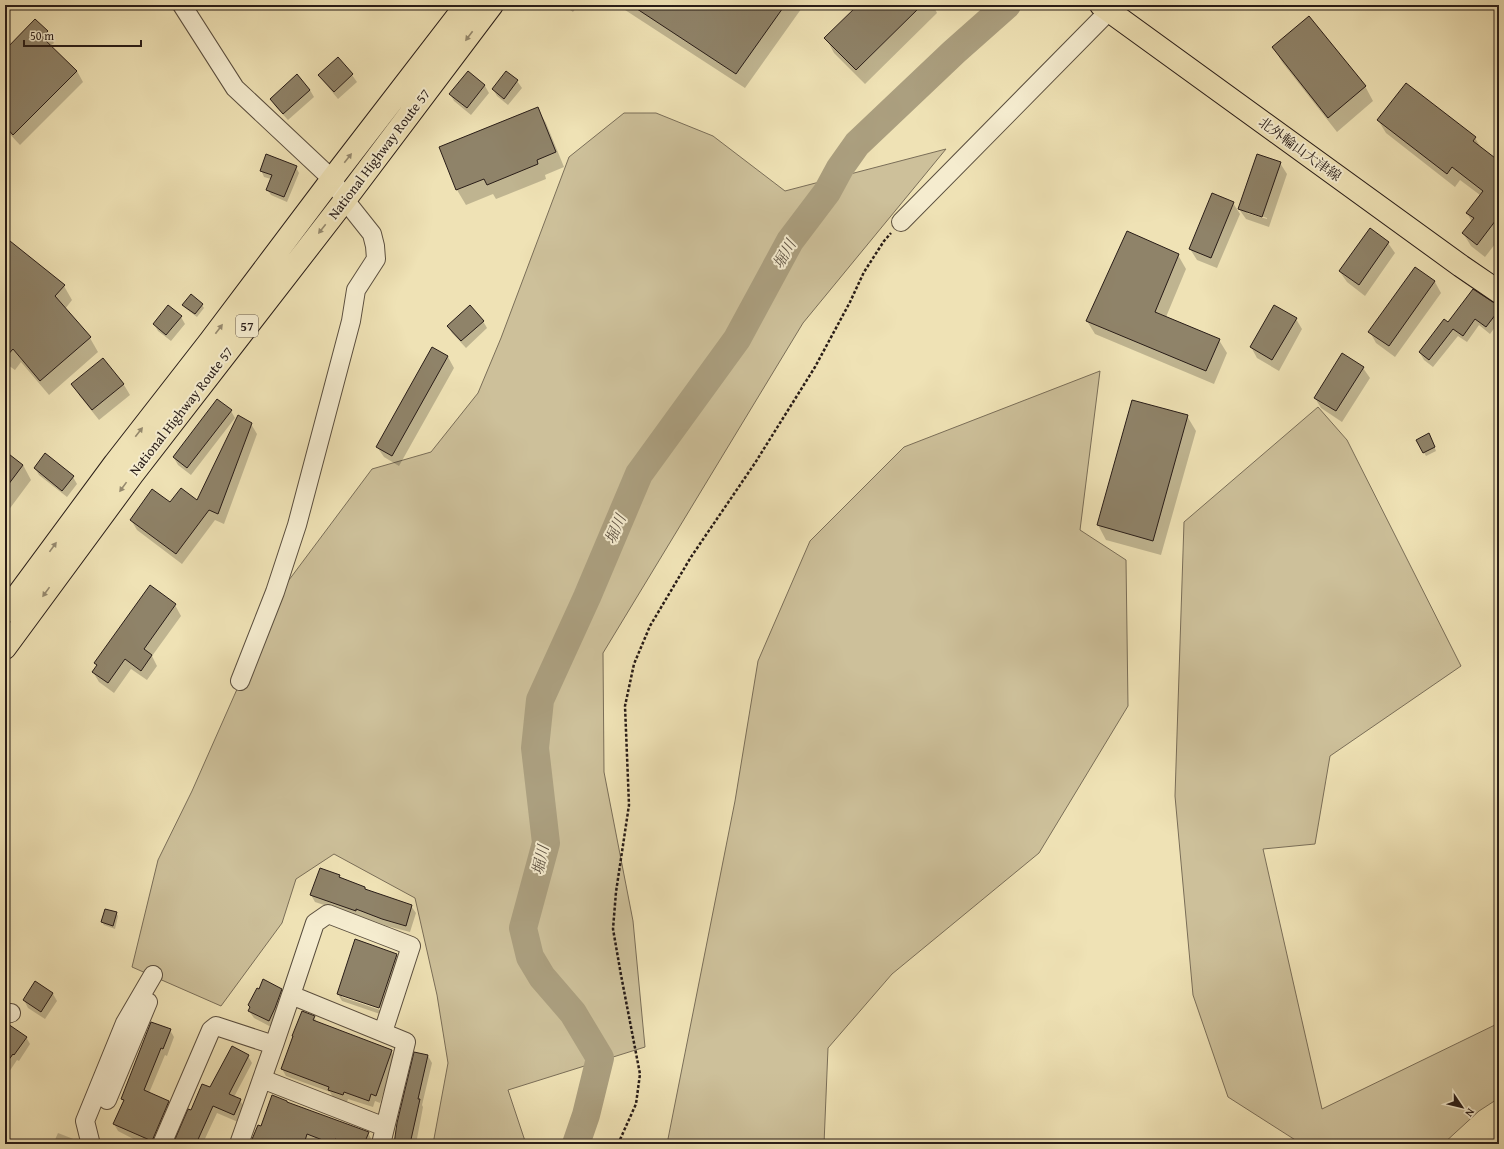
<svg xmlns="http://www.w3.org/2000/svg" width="1504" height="1149" font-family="'Gentium Book Plus','Noto Serif JP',serif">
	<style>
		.green { fill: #cdc09a; stroke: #7a6e58 }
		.shadow { fill: #0003; fill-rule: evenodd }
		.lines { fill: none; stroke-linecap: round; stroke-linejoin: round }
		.river { stroke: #ab9f7f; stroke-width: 28 }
		.building { fill: #8f8369; stroke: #281c17 }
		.minor-casing { stroke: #5a4e3e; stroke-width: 20 }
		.major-casing { stroke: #281c17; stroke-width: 24 }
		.highway-casing { stroke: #281c17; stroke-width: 24 }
		.path { stroke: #281c17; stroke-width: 2.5; stroke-dasharray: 3 2; stroke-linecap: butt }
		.minor { stroke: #f5eccf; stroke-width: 18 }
		.major { stroke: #efe2b5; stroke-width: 22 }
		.highway { stroke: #efe2b5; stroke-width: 22 }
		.oneway { fill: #95896e }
		.labels { text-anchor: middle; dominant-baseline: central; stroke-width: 4; stroke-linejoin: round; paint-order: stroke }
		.shield { fill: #f5eccf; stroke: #665a4e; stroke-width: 1 }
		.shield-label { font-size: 13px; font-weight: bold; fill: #281c17 }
		.street-label { font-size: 14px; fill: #281c17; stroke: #f5eccf }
		.water-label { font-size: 15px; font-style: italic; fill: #5c5041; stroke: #f5eccf }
	</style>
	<rect width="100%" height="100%" fill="#efe2b5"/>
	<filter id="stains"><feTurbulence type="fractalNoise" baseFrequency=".005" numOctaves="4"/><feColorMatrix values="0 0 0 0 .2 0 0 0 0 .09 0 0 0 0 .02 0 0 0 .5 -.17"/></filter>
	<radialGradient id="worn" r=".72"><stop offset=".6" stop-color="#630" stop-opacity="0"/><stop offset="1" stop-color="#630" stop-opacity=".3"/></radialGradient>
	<!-- green -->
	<path class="green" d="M1496,5H1499V32L1497,29Z
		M624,113H656L713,136L785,191L946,149L803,323L603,653L604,772L633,921L645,1047L508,1090L526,1144H433L448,1063L437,995L415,898L334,854L296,879L282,923L221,1006L132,967L158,860L192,791L280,592L372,469L431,452L478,393L501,338L569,157Z
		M1100,371L1080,530L1126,560L1128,706L1039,853L892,974L828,1048L824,1144H667L735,801L758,661L810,541L904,447Z
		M1318,407L1347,440L1461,666L1330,756L1315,844L1263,849L1322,1109L1499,1023V1098L1479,1111L1443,1144H1300V1143L1228,1097L1193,995L1175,796L1184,522Z"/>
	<!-- shadow -->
	<path class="shadow" d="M563,5H578L573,12Z
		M621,5H804L745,88L622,8Z
		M859,5H933L937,13L865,84L834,53L826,38Z
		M35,20L47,32L54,43L50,46L77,71L83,82L20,145L5,129V51Z
		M1273,47L1365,86L1373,101L1337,132L1282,62Z
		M338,59L352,75L357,82L338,99L324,82L319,75Z
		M506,72L517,81L522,88L508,105L497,96L493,89Z
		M468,73L485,86L489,93L471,115L454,101L450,94Z
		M297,76L310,90L314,97L288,120L275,106L271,99Z
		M537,108L546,123L564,167L545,175L546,179L496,199L493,194L466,205L457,190L440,147Z
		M1378,120L1475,138L1481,148L1499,162V239L1485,257L1471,246L1463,233L1472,222L1467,213L1480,195L1460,180L1455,187L1386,133Z
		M1280,163L1287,174L1269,227L1246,219L1239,209ZM1247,211L1267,218V219L1247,213Z
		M296,167L299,173L287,202L271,195L267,189L271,179L264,177L261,170Z
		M1233,203L1240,214L1217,268L1197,260L1190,249Z
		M5,238L64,286L72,300L65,309L90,338L98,352L49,395L21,362L15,370L5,363Z
		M1388,243L1395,253L1365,296L1347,282L1340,272Z
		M1178,255L1186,269L1166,317L1219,340L1227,353L1214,384L1095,334L1087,321Z
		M1415,268L1435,282L1441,293L1395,357L1376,343L1370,332Z
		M183,305H202L204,308L197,317L185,308Z
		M1499,307V322L1490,334L1479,325L1467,342L1458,336L1433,367L1424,360L1420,353L1448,324Z
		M181,317L185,324L171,341L158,331L154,324Z
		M1296,319L1302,329L1279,371L1257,358L1251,347Z
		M483,321L487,328L466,348L452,333L448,326Z
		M432,349L448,357L454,368L399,466L384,457L377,447Z
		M103,360L124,385L130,395L99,420L79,395L73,384Z
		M1363,368L1370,378L1342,422L1321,408L1315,398Z
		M1133,401L1187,416L1196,431L1161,555L1106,540L1098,525Z
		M231,411L235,418L191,475L178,465L174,458Z
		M251,424L257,434L224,524L215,520L182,564L137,530L131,520L170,504L198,501Z
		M1431,438L1436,451L1426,456L1417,440Z
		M5,452L23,465L31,480L5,515Z
		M35,468L73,477L77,484L67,497L39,475Z
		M150,587L175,605L181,616L152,656L157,666L147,680L131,669L114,693L99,682L93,672L97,666L95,663Z
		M339,876L341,878L365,888L366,890L411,906L416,913L410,932L387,926L360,916V917L315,902L311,895Z
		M116,913L118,916L115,929L104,925L102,922Z
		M397,955L401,962L383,1015L342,1001L338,994ZM342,995L384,1009L383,1011L342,997Z
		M5,980L8,985L5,988Z
		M281,989L285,997L273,1028L254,1018L249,1011L251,1009L249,1005Z
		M53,994L57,1001L45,1019L28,1008L24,1000Z
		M314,1017L317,1022L391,1051L395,1058L380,1103L375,1101L373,1107L348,1099L347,1102L333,1097L330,1092L286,1076L282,1069L294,1037L293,1036Z
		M5,1025L26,1037L30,1044L19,1061L17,1060L5,1078Z
		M170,1030L174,1037L167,1056L165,1055L149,1093L168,1102L172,1109L157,1144H143L118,1131L114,1124L124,1103L122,1099Z
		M232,1047L248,1056L252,1063L234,1097L240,1100L244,1107L238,1122L217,1113L203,1143L205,1144H174L191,1112L210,1088Z
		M428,1056L432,1063L422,1105L423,1107L416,1144H394Z
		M287,1101L288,1103L368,1133L372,1140L370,1144H254L261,1127Z
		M58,1133L76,1140L79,1144H53Z"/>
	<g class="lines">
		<!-- river -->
		<path class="river" d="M576,1144L586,1115L600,1058L573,1013L542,977L530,957L523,928L546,843L535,748L540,700L587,597L639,474L737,339L790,241L827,192L840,168L857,144L954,52L1007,5"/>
	</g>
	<!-- building -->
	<path class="building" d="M631,5H785L736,74Z
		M858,5H922L856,70L824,38Z
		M1309,16L1366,86L1328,118L1272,47Z
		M35,19L48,31L42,37L77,71L13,135L5,126V50Z
		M338,57L353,74L334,92L318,75Z
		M468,71L485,85L467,108L449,94Z
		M506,71L518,80L504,99L492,89Z
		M297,74L310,90L283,114L270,99Z
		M1406,83L1476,137L1473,141L1499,161V216L1477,245L1462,233L1474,218L1466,213L1483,191L1452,167L1447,174L1377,120Z
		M538,107L556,152L537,160L538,164L487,185L484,179L456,190L439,147Z
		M266,154L297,166L284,197L266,190L272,175L260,171Z
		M1257,154L1281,162L1262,217L1238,209Z
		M1212,193L1234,202L1211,258L1189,249Z
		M1370,228L1389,242L1359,285L1339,271Z
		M1127,231L1179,254L1155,312L1220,339L1206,371L1086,321Z
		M5,237L65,285L55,296L91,337L40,381L13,349L5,358Z
		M1415,267L1435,281L1389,346L1368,332Z
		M1473,289L1499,306V310L1486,327L1475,319L1463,336L1453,329L1429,360L1419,352L1444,319L1448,322Z
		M191,294L203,304L195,314L182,305Z
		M168,305L182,316L166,335L153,324Z
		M470,305L484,321L461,341L447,326Z
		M1274,305L1297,318L1272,360L1250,347Z
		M432,347L448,356L392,456L376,447Z
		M1342,353L1364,367L1336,411L1314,398Z
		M103,358L124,384L92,410L71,384Z
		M217,399L232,410L187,468L173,457Z
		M1132,400L1188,415L1153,541L1097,525Z
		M238,415L252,423L218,514L209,510L176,554L130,520L152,489L170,502L181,488L197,500Z
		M1429,433L1435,447L1423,453L1416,440Z
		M5,451L23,465L5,489Z
		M45,453L74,476L62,491L34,468Z
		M150,585L176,604L144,649L152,655L141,671L125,659L108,683L92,672L97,665L94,663Z
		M320,868L340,875L339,877L365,887V889L412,905L406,926L382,919L356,909V911L310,895Z
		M105,909L117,912L113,926L101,922Z
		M355,939L397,954L379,1008L337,994Z
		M263,979L282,989L275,1008L269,1021L248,1011L250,1007L248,1005L257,988L259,989Z
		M35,981L53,993L41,1012L23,1000Z
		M302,1011L315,1016L313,1020L392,1050L376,1096L371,1094L369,1101L344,1092L343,1095L328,1090L329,1087L281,1069L293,1036H292Z
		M151,1022L171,1029L163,1049L161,1048L144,1090L169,1101L152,1141L113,1124L124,1100L121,1099Z
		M5,1024H8L27,1037L14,1055L13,1054L5,1065Z
		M232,1046L249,1055L229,1094L241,1099L234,1115L213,1106L196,1144H173L188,1109L191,1110L202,1084L210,1087Z
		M414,1052L428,1055L418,1099H420L410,1144H394L397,1123Z
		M272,1095L287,1101V1102L369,1132L364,1144H349L335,1139L333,1144L307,1134L304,1144H250L258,1125L261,1126Z"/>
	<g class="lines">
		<!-- minor casing -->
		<g class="minor-casing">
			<path id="minor" d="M182,5L235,88L332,179L345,200L372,234L375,246L376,259L356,290L351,321L297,525L275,592L240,681
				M901,222L1109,11
				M291,995L315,923L328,914L411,946L383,1032
				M5,1014L11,1013
				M274,1045L291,995L406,1042L381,1144
				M262,1079L385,1127
				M107,1100L148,1002
				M90,1141L85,1121L125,1023L153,975
				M162,1144L211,1030L216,1026L274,1045L239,1144"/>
		</g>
		<!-- major casing -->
		<g class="major-casing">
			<path id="major" d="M1101,5L1461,266L1499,292"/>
		</g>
		<!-- highway casing -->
		<g class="highway-casing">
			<path id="highway" d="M5,612L115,463L210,341L332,179L466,5
				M5,648L133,474L345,200L492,5"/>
		</g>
		<!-- path -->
		<path class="path" d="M618,1144L636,1104L640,1074L621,975L613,929L616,892L629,805L625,706L634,664L650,626L691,557L755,463L815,367L850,302L864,272L884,241L891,233"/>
		<!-- minor -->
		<use href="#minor" class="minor"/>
		<!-- major -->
		<use href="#major" class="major"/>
		<!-- highway -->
		<use href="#highway" class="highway"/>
	</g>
	<!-- one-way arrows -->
	<defs><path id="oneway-solid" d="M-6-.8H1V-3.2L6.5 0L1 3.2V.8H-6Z"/></defs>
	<g class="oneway">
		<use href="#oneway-solid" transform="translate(469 36) rotate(127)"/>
		<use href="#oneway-solid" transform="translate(348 158) rotate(-52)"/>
		<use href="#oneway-solid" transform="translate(322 229) rotate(128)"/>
		<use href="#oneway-solid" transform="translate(219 329) rotate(-53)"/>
		<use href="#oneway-solid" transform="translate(139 432) rotate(-52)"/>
		<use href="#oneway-solid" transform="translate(123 487) rotate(126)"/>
		<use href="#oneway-solid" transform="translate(53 547) rotate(-54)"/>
		<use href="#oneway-solid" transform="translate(46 592) rotate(126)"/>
	</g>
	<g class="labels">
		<!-- shield labels -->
		<rect class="shield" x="236" y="315" width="22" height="22" rx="3"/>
		<g class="shield-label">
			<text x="247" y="326">57</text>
		</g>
		<!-- street labels -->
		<g class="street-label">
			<text transform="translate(1300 149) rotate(36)">北外輪山大津線</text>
			<text transform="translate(379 154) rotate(-53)">National Highway Route 57</text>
			<text transform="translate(181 411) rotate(-52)">National Highway Route 57</text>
		</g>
		<!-- water labels -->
		<g class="water-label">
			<text transform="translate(784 254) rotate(-60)">堀川</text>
			<text transform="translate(615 529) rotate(-66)">堀川</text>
			<text transform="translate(540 860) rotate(-78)">堀川</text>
		</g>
	</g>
	<!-- margin -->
	<rect width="1504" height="1149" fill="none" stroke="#efe2b5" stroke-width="20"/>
	<rect x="6" y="6" width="1492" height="1137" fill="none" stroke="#281c17" stroke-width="2"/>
	<rect x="10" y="10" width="1484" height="1129" fill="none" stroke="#281c17"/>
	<!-- north arrow -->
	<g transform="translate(1462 1107) rotate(125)" stroke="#f5eccf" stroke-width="3" paint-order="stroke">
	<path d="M0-3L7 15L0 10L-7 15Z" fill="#281c17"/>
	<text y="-6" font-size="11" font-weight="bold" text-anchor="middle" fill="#281c17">N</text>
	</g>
	<!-- scale -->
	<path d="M24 40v6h117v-6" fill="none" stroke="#281c17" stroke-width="2"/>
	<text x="30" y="40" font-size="12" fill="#281c17" stroke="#f5eccf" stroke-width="3" paint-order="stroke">50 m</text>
	<rect width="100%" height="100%" filter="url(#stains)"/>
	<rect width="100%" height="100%" fill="url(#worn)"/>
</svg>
